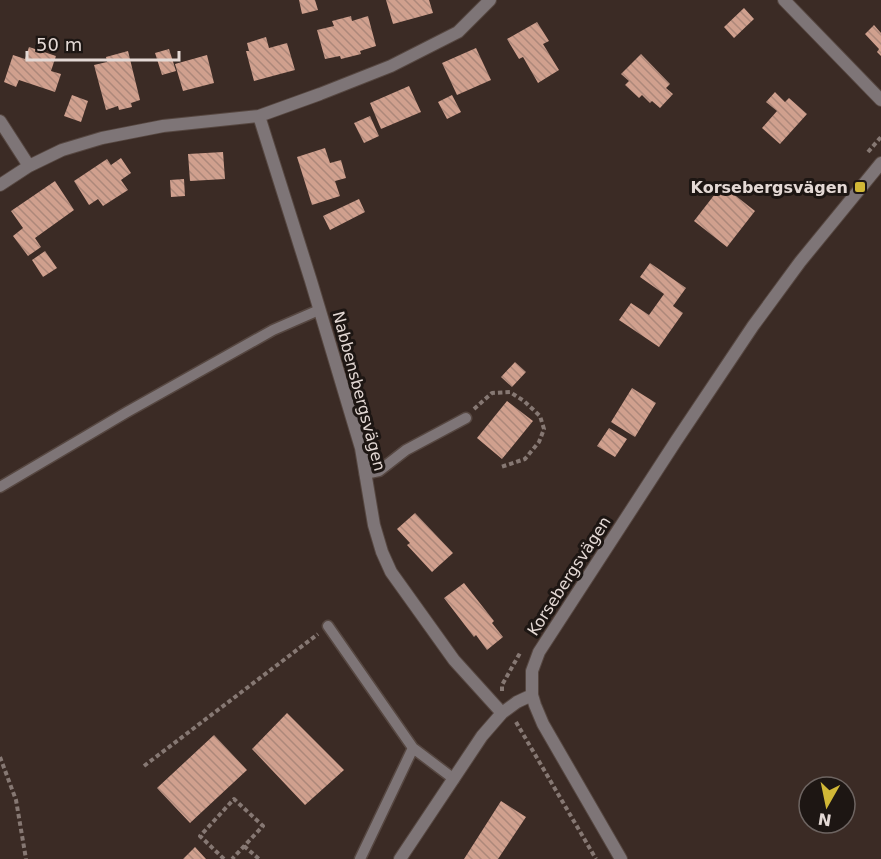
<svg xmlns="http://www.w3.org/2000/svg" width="881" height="859" font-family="'DejaVu Sans',sans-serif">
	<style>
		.building { fill: url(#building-back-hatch) }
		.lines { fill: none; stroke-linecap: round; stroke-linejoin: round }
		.lane-casing { stroke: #564741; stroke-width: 13 }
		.street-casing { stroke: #564741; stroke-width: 14 }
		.path { stroke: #867873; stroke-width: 4; stroke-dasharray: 4.5 3; stroke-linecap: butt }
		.lane { stroke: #7e7577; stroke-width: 10 }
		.street { stroke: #7e7577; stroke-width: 12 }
		.poi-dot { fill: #d1b736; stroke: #1d1613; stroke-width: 2 }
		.labels { text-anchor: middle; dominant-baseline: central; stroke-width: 6; stroke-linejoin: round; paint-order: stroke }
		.poi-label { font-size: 16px; font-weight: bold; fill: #e4d9d5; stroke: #1d1613; text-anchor: end }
		.street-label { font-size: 16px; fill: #e4d9d5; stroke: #1d1613 }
	</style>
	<defs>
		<pattern id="building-back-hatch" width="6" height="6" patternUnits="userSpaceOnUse" patternTransform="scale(1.5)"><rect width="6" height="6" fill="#d0a08e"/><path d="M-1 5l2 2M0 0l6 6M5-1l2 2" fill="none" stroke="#ad887a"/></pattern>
	</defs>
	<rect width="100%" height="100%" fill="#3b2b25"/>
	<!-- building -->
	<path class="building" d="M299,0H315L318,10L302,14Z
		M386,0H429L433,13L393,24Z
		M744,8L754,19L734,38L724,27Z
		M351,16L352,21L368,16L376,46L360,51L361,54L341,59L340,56L325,59L317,30L334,26L332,21Z
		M537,22L549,41L543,44L559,70L538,83L523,57L519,59L507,39Z
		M874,25L881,33V56L877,52L879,49L865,34Z
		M266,37L269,48L287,43L295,70L254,81L246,51H249L247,43Z
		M29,47L56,56L51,71L61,74L55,92L19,80L16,87L4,82L13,55L25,59Z
		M476,48L491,80L457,95L442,63Z
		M169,49L176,71L162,75L155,53Z
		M128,51L140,100L131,103L132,107L119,110L118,106L106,110L94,65L107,62L106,57Z
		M641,54L670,84L666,88L673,94L660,108L652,101L650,103L642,95L639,98L625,85L629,81L621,74Z
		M207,55L214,83L183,91L175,64Z
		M409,86L421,112L381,129L370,103Z
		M775,92L785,102L789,98L807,114L780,144L762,128L777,111L766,102Z
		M72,95L88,101L81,122L64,116Z
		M452,95L461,112L447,119L438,102Z
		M370,116L379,136L364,143L354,123Z
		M325,148L330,163L341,160L346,178L335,181L340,196L312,205L297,157Z
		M223,152L225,179L190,181L188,154Z
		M121,158L131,173L121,180L128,190L103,206L98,199L89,205L74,181L107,159L111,165Z
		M184,179L185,196L171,197L170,180Z
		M55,181L74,210L35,238L41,247L28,256L13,236L23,228L11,211Z
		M722,185L755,211L727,247L694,221Z
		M359,199L365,212L330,230L323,216Z
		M45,251L57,268L43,277L32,260Z
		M650,263L686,288L673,306L683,313L659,347L619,320L631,303L649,315L664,294L640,277Z
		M515,362L526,372L512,387L501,377Z
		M632,388L656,403L635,437L611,422Z
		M507,401L533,421L502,459L477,438Z
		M609,428L627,439L615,457L597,446Z
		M415,513L453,553L432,572L407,545L410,543L397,529Z
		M464,583L494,621L492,623L503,637L487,650L476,635L474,637L444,598Z
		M287,713L344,770L305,805L252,749Z
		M214,735L247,770L190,823L157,788Z
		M501,801L526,817L498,859H464Z
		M195,847L206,859H183Z"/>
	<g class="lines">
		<!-- lane casing -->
		<g class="lane-casing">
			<path id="lane" d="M365,474L379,471L406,450L466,418
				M0,487L127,412L273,330L319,310
				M328,626L413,748
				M360,859L413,748L454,779"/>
		</g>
		<!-- street casing -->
		<g class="street-casing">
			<path id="street" d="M784,0L881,100
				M259,116L311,281L361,448L374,525L382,552L391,572L454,660L502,713
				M0,121L29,166
				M0,185L29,166L62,150L102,138L163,126L259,116L320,94L391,66L458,32L490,0
				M400,859L482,736L502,713L517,702L532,695
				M621,859L543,724L535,705L532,695V671L539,652L676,441L753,326L800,262L881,163"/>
		</g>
		<!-- path -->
		<path class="path" d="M868,152L881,137
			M474,409L492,393L510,392L524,401L540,416L544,429L539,442L525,459L501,467
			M502,691V685L520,653
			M516,722L596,859
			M0,757L16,800L26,859
			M144,766L318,634
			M244,846L259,859
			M224,859L200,836L234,799L263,826L232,859"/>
		<!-- lane -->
		<use href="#lane" class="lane"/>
		<!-- street -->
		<use href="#street" class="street"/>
	</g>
	<!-- markers -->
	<rect class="poi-dot" x="854" y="181" width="12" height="12" rx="3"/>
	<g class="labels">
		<!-- poi labels -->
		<g class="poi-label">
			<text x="848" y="187">Korsebergsvägen</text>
		</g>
		<!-- street labels -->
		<g class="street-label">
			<text transform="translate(359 391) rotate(75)">Nabbensbergsvägen</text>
			<text transform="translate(569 576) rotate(-57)">Korsebergsvägen</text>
		</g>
	</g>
	<!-- north arrow -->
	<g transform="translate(827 805) rotate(189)"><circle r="28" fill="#1d1613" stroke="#6d6461" stroke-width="1.5"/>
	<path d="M0-4.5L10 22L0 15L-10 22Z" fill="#d1b736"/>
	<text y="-9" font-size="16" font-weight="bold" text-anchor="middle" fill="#e4d9d5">N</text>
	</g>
	<!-- scale -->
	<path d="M27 51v9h152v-9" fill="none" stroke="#e4d9d5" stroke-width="3"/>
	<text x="36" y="51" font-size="18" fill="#e4d9d5" stroke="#1d1613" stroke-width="4.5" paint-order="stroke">50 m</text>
</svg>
